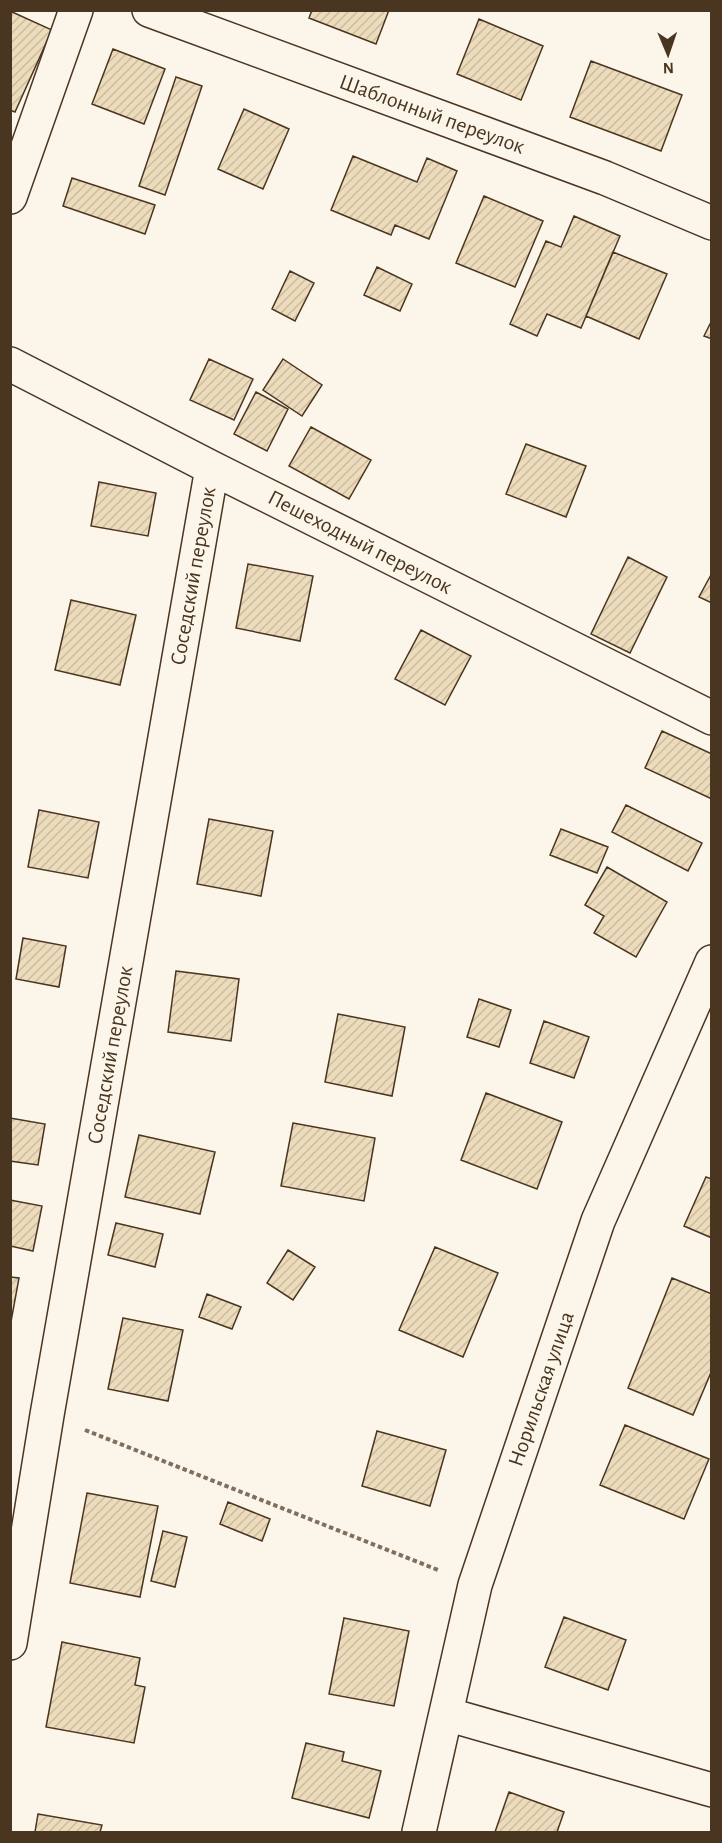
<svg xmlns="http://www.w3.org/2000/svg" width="722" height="1843" font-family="'Alegreya Sans',sans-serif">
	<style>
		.building { fill: url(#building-hatch); stroke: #4a3520; stroke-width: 1.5 }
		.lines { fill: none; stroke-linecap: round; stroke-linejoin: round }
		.street-casing { stroke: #4a3520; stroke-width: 36 }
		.path { stroke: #7f6f5c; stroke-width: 4; stroke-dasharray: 4.5 3; stroke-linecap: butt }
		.street { stroke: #fbf6e9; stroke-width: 33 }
		.labels { text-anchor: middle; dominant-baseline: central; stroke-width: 4.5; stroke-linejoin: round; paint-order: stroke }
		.street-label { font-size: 22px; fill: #4a3520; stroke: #fbf6e9 }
	</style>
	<defs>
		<pattern id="building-hatch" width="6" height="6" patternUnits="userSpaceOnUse" patternTransform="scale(1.5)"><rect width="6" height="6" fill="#ecdcbc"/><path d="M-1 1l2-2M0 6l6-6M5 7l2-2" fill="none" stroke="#ccbda1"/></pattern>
	</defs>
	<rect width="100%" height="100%" fill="#fbf6e9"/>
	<!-- building -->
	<path class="building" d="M312,10H389L376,44L309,18Z
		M10,11L52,30L15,112L10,110Z
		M479,19L543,46L521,100L457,74Z
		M113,49L165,69L144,124L92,104Z
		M591,61L682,95L661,151L570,117Z
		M176,77L202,86L165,195L139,186Z
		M244,109L289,129L263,189L218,169Z
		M353,156L417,182L427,158L457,171L429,239L395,225L391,235L331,210Z
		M72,178L155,205L145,234L63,206Z
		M484,196L543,221L515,287L456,263Z
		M574,216L620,236L581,328L547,314L537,336L510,324L546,241L561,247Z
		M613,252L667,274L639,339L586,316Z
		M377,267L412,284L400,311L364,295Z
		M290,271L314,283L295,321L272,309Z
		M712,320V339L704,336Z
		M209,359L253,379L234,420L190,400Z
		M283,359L322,385L302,416L263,390Z
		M256,392L288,409L267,451L234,434Z
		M311,427L371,460L349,499L289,466Z
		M526,444L586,466L566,517L506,494Z
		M99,482L156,493L148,536L91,526Z
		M628,557L667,577L630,653L591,634Z
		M248,564L313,576L300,641L236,628Z
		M712,573V603L699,597Z
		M71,600L136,615L120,685L55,670Z
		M421,630L471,656L445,705L395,679Z
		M662,731L712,754V799L645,768Z
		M626,805L702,843L688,871L612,832Z
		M39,810L99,822L88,878L28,867Z
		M209,819L273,831L261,896L197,884Z
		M561,829L608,847L597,873L550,855Z
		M607,867L667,902L636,957L594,933L604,916L585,905Z
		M23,938L66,946L59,987L16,979Z
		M176,971L239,979L231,1041L168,1032Z
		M479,999L511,1010L499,1047L467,1037Z
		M338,1014L405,1027L392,1096L325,1082Z
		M544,1021L589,1037L574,1078L530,1063Z
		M486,1093L562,1122L537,1189L461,1160Z
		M10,1118L45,1124L38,1165L10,1161Z
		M293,1123L375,1138L364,1201L281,1186Z
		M139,1135L215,1152L200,1214L125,1197Z
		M706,1177L712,1179V1238L684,1226Z
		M10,1200L42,1206L33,1251L10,1246Z
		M116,1223L163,1234L155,1267L108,1255Z
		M435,1247L498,1273L463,1357L399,1330Z
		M288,1250L315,1267L293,1300L267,1283Z
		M10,1277L19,1278L10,1327Z
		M672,1278L712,1294V1370L693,1415L628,1388Z
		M207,1294L241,1307L232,1329L199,1317Z
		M123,1318L183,1330L168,1401L108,1389Z
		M625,1425L709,1459L684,1519L600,1485Z
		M377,1431L446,1450L430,1506L362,1486Z
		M87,1493L158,1506L140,1597L70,1583Z
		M228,1502L270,1519L262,1541L220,1524Z
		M163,1531L187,1537L175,1587L151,1581Z
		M564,1617L626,1640L608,1690L545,1667Z
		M344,1618L409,1631L394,1706L329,1694Z
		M62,1642L140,1658L135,1685L145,1687L134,1743L46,1727Z
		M306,1743L344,1752L342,1761L381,1771L369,1818L292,1798Z
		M509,1792L564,1812L557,1832H495Z
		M38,1814L102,1825L100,1832H35Z"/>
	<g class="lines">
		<!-- street casing -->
		<g class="street-casing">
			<path id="street" d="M149,10L605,178L712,223
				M10,197L76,10
				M10,364L212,468L712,718
				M10,1643L47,1415L212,468
				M446,1714L712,1790
				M419,1832L475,1585L598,1221L712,962"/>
		</g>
		<!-- path -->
		<path class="path" d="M85,1430L438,1570"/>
		<!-- street -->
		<use href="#street" class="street"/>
	</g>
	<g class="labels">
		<!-- street labels -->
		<g class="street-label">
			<text transform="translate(432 114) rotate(20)">Шаблонный переулок</text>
			<text transform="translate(360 542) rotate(27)">Пешеходный переулок</text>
			<text transform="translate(193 576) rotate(-80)">Соседский переулок</text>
			<text transform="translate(110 1055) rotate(-80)">Соседский переулок</text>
			<text transform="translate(541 1389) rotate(-71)">Норильская улица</text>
		</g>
	</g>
	<!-- border -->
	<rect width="722" height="1843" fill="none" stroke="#4a3520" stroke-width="24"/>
	<!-- north arrow -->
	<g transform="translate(668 54) rotate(178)" stroke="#fbf6e9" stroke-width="4.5" paint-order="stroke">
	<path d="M0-4.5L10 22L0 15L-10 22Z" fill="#4a3520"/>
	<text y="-9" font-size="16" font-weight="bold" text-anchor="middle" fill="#4a3520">N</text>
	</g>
</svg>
